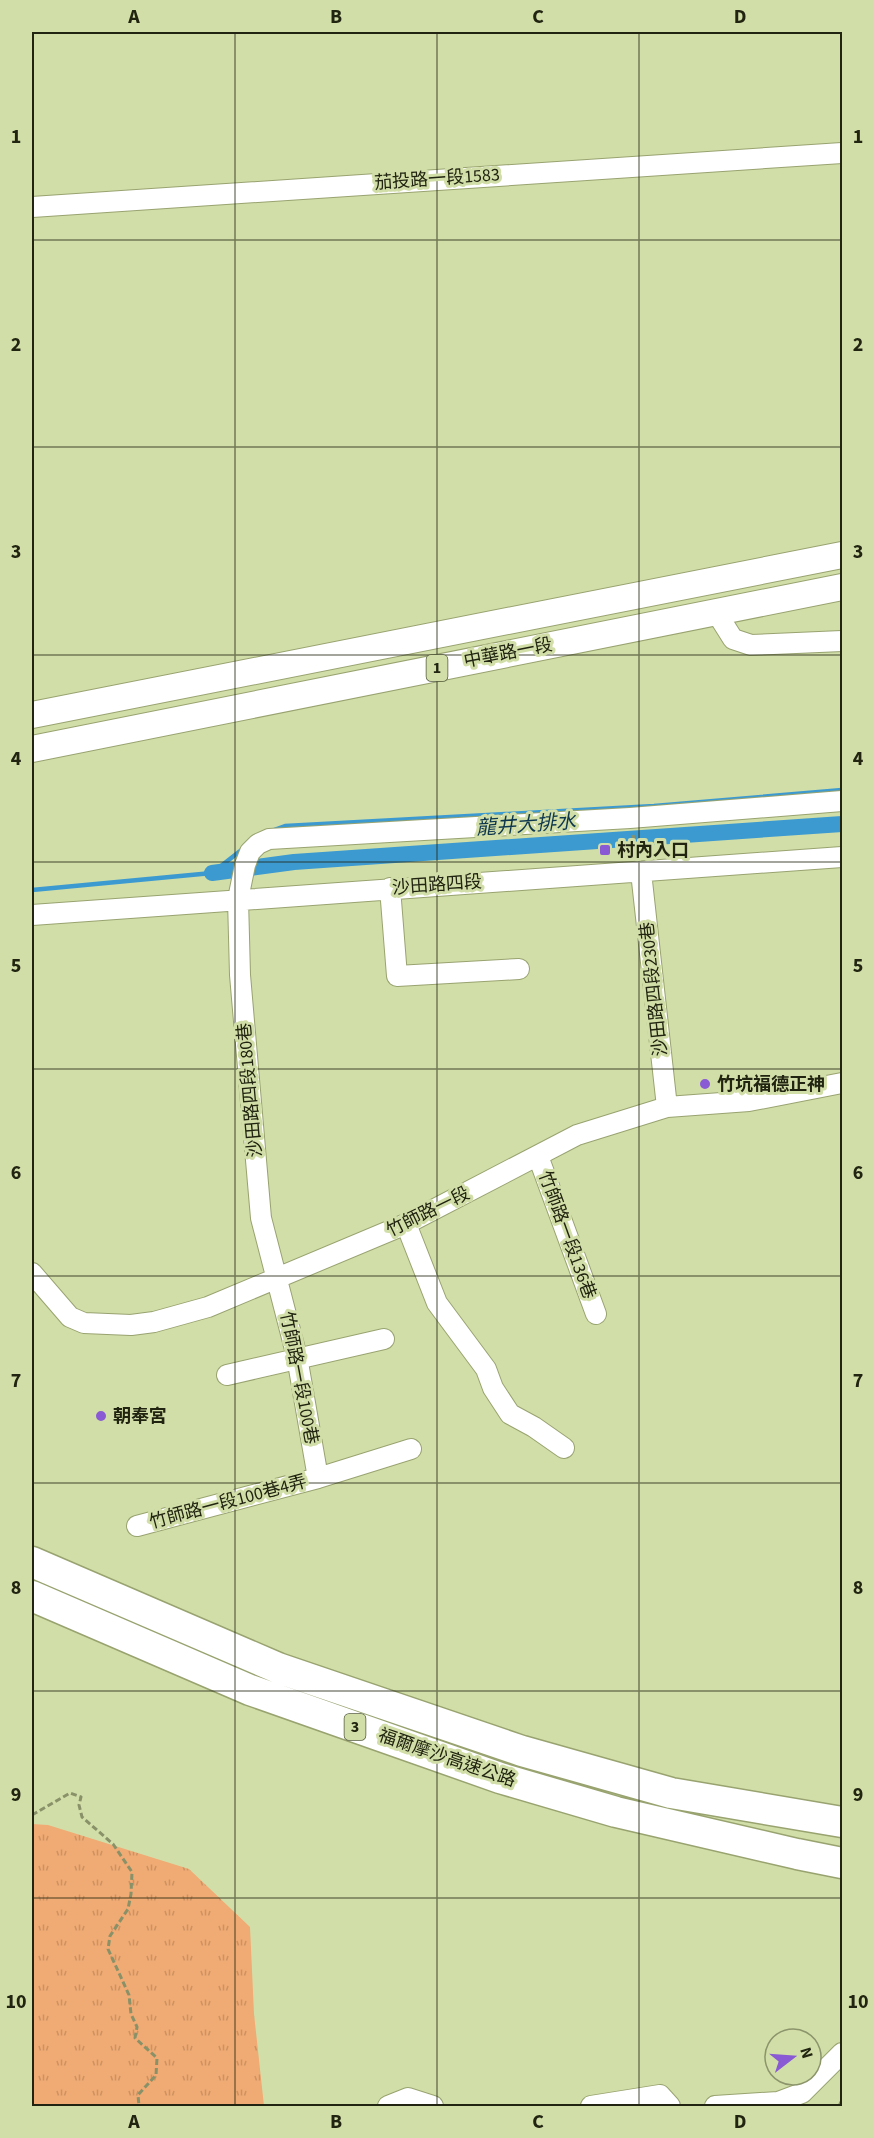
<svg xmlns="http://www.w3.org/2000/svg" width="874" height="2138" font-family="'Source Sans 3','Noto Sans TC',sans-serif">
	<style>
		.grass { fill: url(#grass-tufts) }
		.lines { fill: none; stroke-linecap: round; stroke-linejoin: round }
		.stream { stroke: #3c9ad1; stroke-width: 4.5 }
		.canal { stroke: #3c9ad1; stroke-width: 16 }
		.minor-casing { stroke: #98a370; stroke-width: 22 }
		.major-casing { stroke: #98a370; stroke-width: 28 }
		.highway-casing { stroke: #98a370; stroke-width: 33 }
		.path { stroke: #899169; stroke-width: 3; stroke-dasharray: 6 3; stroke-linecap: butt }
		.minor { stroke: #fff; stroke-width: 20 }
		.major { stroke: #fff; stroke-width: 26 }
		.highway { stroke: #fff; stroke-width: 30 }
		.grid { fill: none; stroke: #202410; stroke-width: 1.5; stroke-opacity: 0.55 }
		.poi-dot { fill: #895ad4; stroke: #d2dea8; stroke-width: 2 }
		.labels { text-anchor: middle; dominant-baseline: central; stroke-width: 6; stroke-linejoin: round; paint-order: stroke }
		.shield { fill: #d2dea8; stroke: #555c3e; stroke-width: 1.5 }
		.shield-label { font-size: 16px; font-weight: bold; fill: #202410 }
		.street-label { font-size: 18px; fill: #202410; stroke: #d2dea8 }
		.poi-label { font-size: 18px; font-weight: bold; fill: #202410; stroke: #d2dea8; text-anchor: start }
		.water-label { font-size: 20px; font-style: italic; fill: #0e374e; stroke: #d2dea8 }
		.neatline { fill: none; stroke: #202410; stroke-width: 2 }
		.grid-label { font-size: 20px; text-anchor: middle; font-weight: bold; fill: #202410 }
	</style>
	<defs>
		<pattern id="grass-tufts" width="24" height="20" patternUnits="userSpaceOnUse" patternTransform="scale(1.5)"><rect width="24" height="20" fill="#f0aa73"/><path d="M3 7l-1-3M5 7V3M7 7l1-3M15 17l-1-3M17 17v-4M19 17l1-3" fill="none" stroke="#ce9262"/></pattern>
	</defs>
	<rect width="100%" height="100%" fill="#d2dea8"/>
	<!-- grass -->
	<path class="grass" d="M32,1824L48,1825L189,1869L250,1927L254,2014L264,2106H32Z"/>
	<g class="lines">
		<!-- stream -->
		<path class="stream" d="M274,830L285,826L654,806L842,790
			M32,890L212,873L244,848"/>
		<!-- canal -->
		<path class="canal" d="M212,873L294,862L842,824"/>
		<!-- minor casing -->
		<g class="minor-casing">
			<path id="minor" d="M32,207L842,153
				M716,612L733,639L751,645L842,641
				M641,872L667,1107
				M390,888L397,976L519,969
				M32,915L842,857
				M538,1156L596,1314
				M406,1224L437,1303L486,1369L493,1388L510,1414L534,1427L564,1448
				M32,1273L70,1317L84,1323L131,1325L154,1322L208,1307L406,1224L577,1135L667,1107L749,1101L842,1083
				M227,1375L384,1339
				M318,1478L297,1357L261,1218L240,975L238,899L245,865L250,852L258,844L269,839L630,818L842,801
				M137,1526L318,1478L411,1449
				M388,2106L408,2098L433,2106
				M591,2106L660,2095L670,2106
				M715,2106L778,2102L802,2093L842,2053"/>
		</g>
		<!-- major casing -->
		<g class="major-casing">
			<path id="major" d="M32,715L842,555
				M32,749L842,587"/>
		</g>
		<!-- highway casing -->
		<g class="highway-casing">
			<path id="highway" d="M32,1562L278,1668L522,1751L671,1793L842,1822
				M32,1596L250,1690L500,1778L616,1812L797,1854L842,1863"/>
		</g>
		<!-- path -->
		<path class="path" d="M633,835L637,855
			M32,1815L70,1793L81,1797L79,1805L82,1817L113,1844L132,1872L131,1894L128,1909L110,1936L108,1949L129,1995L131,2014L137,2027L135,2038L157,2058L156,2075L138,2095L139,2106
			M839,2106L842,2100"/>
		<!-- minor -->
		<use href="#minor" class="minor"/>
		<!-- major -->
		<use href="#major" class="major"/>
		<!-- highway -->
		<use href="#highway" class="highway"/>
	</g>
	<!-- grid -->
	<path class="grid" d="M235,32V2106M437,32V2106M639,32V2106M32,240H842M32,447H842M32,655H842M32,862H842M32,1069H842M32,1276H842M32,1483H842M32,1691H842M32,1898H842"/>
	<!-- markers -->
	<g class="poi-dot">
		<rect x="599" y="844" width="12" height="12" rx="3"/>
		<circle cx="705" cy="1084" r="6"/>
		<circle cx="101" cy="1416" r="6"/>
	</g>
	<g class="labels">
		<!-- shield labels -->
		<g class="shield">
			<rect x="426.5" y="655" width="21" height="26" rx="4.5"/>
			<rect x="344.5" y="1714" width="21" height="26" rx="4.5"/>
		</g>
		<g class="shield-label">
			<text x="437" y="668">1</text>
			<text x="355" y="1727">3</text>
		</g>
		<!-- street labels -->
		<g class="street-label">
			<text transform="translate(437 179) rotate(-4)">茄投路一段1583</text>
			<text transform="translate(508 653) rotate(-11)">中華路一段</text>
			<text transform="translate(437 885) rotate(-4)">沙田路四段</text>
			<text transform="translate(654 989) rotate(-96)">沙田路四段230巷</text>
			<text transform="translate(250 1090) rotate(-95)">沙田路四段180巷</text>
			<text transform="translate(428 1212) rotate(-26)">竹師路一段</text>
			<text transform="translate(567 1235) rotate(70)">竹師路一段136巷</text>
			<text transform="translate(299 1378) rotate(79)">竹師路一段100巷</text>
			<text transform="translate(228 1502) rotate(-15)">竹師路一段100巷4弄</text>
			<text transform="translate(447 1758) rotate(19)">福爾摩沙高速公路</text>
		</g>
		<!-- poi labels -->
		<g class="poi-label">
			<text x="617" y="850">村內入口</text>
			<text x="717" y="1084">竹坑福德正神</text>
			<text x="113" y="1416">朝奉宮</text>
		</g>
		<!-- water labels -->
		<g class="water-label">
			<text transform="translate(526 825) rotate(-4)">龍井大排水</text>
		</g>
	</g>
	<!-- border -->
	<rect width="874" height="2138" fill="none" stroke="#d2dea8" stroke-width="66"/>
	<!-- north arrow -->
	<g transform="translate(793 2057) rotate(73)"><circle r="28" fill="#d2dea8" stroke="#8b946b" stroke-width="1.5"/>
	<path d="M0-4.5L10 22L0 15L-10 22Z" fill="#895ad4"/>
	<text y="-9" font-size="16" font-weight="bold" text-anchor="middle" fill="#202410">N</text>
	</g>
	<rect x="33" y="33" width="808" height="2072" class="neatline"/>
	<g class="grid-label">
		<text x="134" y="23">A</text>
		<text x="336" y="23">B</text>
		<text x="538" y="23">C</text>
		<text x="740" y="23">D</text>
		<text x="16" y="143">1</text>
		<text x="858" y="143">1</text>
		<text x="16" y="351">2</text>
		<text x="858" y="351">2</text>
		<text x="16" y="558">3</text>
		<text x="858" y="558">3</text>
		<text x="16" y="765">4</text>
		<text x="858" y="765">4</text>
		<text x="16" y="972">5</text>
		<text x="858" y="972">5</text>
		<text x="16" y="1179">6</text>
		<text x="858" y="1179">6</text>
		<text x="16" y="1387">7</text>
		<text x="858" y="1387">7</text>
		<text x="16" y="1594">8</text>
		<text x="858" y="1594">8</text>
		<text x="16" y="1801">9</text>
		<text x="858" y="1801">9</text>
		<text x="16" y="2008">10</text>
		<text x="858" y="2008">10</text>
		<text x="134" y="2128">A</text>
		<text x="336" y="2128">B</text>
		<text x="538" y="2128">C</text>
		<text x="740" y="2128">D</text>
	</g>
</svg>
